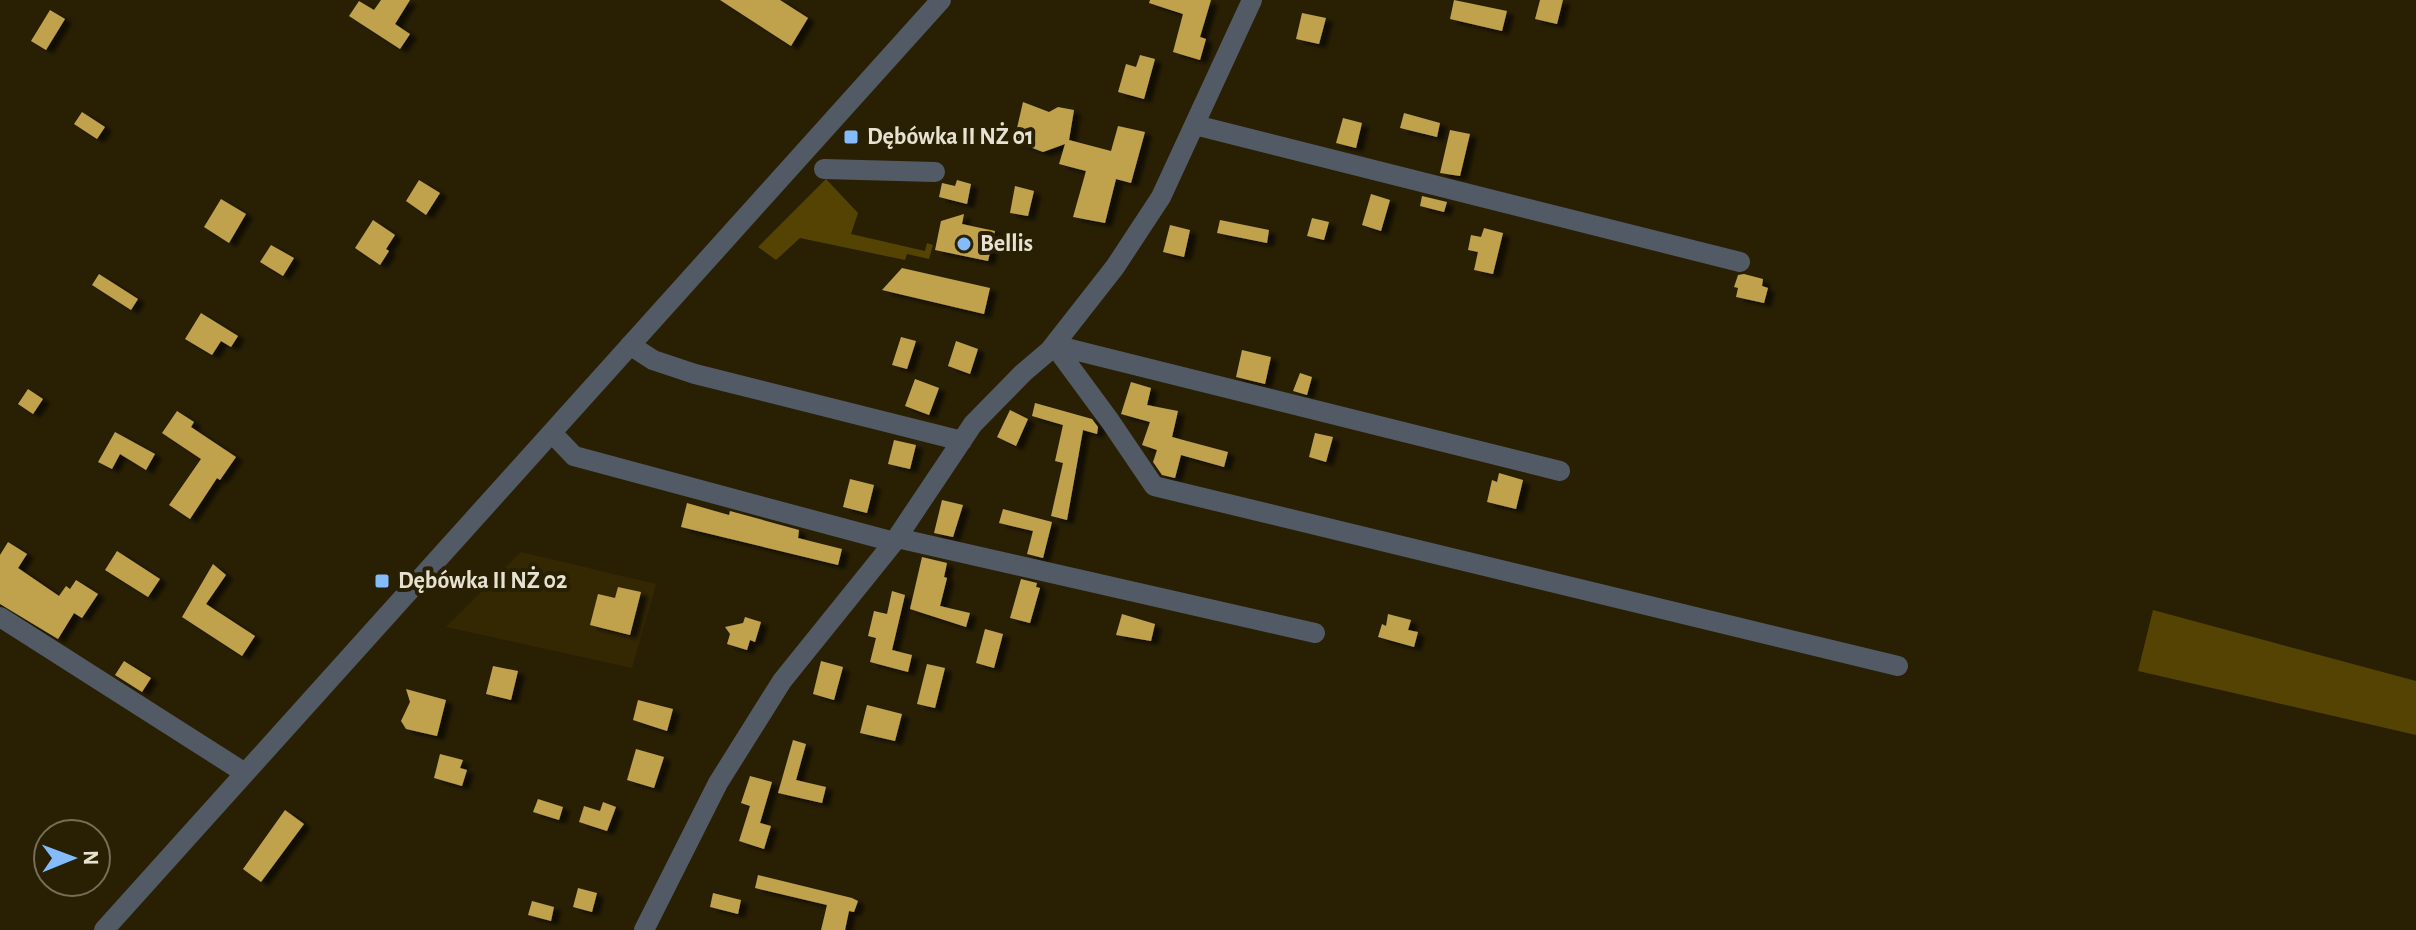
<svg xmlns="http://www.w3.org/2000/svg" width="2416" height="930" font-family="'Alegreya Sans',sans-serif">
	<style>
		.built { fill: #342803 }
		.green { fill: #554304 }
		.building { fill: #c0a24d; filter: url(#shadow) }
		.lines { fill: none; stroke-linecap: round; stroke-linejoin: round }
		.minor { stroke: #525b65; stroke-width: 20 }
		.poi-dot { fill: #84bcfb; stroke: #292004; stroke-width: 3 }
		.labels { text-anchor: middle; dominant-baseline: central; stroke-width: 8; stroke-linejoin: round; paint-order: stroke }
		.poi-label { font-size: 24px; font-weight: bold; fill: #e7e1d1; stroke: #292004; text-anchor: start }
	</style>
	<defs>
		<filter id="shadow"><feDropShadow dx="7" dy="4" stdDeviation="2" flood-color="#0009"/></filter>
	</defs>
	<rect width="100%" height="100%" fill="#292004"/>
	<!-- built -->
	<path class="built" d="M521,552L656,584L632,668L446,627Z"/>
	<!-- green -->
	<path class="green" d="M826,179L858,213L851,234L925,251L927,243L933,245L929,259L907,254L905,260L800,238L776,260L758,247Z
		M2153,610L2416,681V735L2138,671Z"/>
	<!-- building -->
	<path class="building" d="M381,0H410L395,24L410,34L400,49L349,16L359,1L374,10Z
		M720,0H780L808,18L791,46Z
		M1150,0H1211L1200,37L1206,39L1200,60L1173,52L1183,14L1149,3Z
		M1454,0L1507,11L1502,31L1450,19Z
		M1540,0H1563L1557,24L1535,19Z
		M50,10L65,19L46,50L31,41Z
		M1302,13L1326,18L1319,44L1296,39Z
		M1140,55L1155,59L1144,99L1118,92L1126,64L1136,67Z
		M1023,102L1049,112L1058,107L1074,110L1069,140L1111,151L1118,126L1145,132L1131,183L1116,179L1105,223L1073,217L1086,171L1059,164L1065,144L1043,152L1014,141Z
		M82,112L105,127L97,139L74,124Z
		M1404,113L1440,123L1437,137L1400,128Z
		M1343,118L1362,123L1356,148L1336,143Z
		M1450,130L1470,134L1460,176L1440,173Z
		M419,180L440,193L426,215L406,201Z
		M957,180L971,184L967,204L939,197L942,183L955,186Z
		M1015,186L1034,191L1028,216L1010,213Z
		M1371,194L1390,200L1381,231L1362,225Z
		M1422,196L1447,202L1444,212L1420,206Z
		M221,199L246,214L229,243L204,227Z
		M964,214L962,224L995,231L988,261L935,250L941,221Z
		M1312,218L1329,222L1324,240L1307,236Z
		M373,220L395,235L386,249L389,251L380,265L355,248Z
		M1220,220L1269,230L1267,243L1217,233Z
		M1170,225L1190,230L1184,257L1163,252Z
		M1484,228L1503,233L1493,274L1474,270L1478,252L1468,250L1471,235L1481,237Z
		M271,245L294,258L283,276L260,262Z
		M902,268L990,288L984,314L882,290Z
		M99,274L138,299L131,310L92,285Z
		M1744,274L1763,279L1762,286L1768,288L1764,303L1736,297L1738,288L1734,287L1738,275Z
		M201,313L238,336L231,347L221,341L212,355L185,339Z
		M901,337L916,341L907,369L892,365Z
		M956,341L978,349L970,374L948,366Z
		M1242,350L1271,357L1265,384L1236,377Z
		M1300,373L1312,377L1307,395L1293,391Z
		M915,379L939,388L929,415L905,406Z
		M1131,382L1151,388L1147,405L1178,411L1172,437L1228,452L1224,467L1181,455L1175,478L1162,475L1153,462L1157,450L1142,445L1150,422L1121,414Z
		M28,389L43,399L33,414L18,404Z
		M1035,403L1092,419L1098,427L1097,434L1083,430L1067,520L1051,516L1063,463L1055,461L1063,425L1032,416Z
		M1010,410L1028,419L1016,446L997,437Z
		M177,411L194,422L191,427L236,457L220,480L217,478L190,519L169,505L201,459L162,433Z
		M115,432L155,454L146,470L120,454L112,469L98,462Z
		M1315,433L1333,437L1326,462L1309,457Z
		M894,440L916,445L910,469L888,464Z
		M1499,473L1523,480L1516,509L1487,502L1492,480L1497,482Z
		M850,479L874,485L867,513L843,507Z
		M942,500L963,505L953,537L934,533Z
		M687,503L729,515L730,511L799,530L798,538L842,549L838,565L681,527Z
		M1003,509L1052,522L1043,558L1027,554L1033,531L999,523Z
		M8,542L27,554L18,568L59,596L66,586L70,589L76,580L98,594L82,618L74,613L58,639L0,604V555Z
		M117,551L160,579L148,597L105,570Z
		M922,557L947,563L944,577L947,578L940,606L970,613L966,627L910,609Z
		M213,564L226,575L206,604L255,636L242,656L182,617Z
		M1021,579L1037,583L1036,587L1040,588L1030,623L1010,618Z
		M618,587L641,592L630,635L590,625L598,594L615,598Z
		M892,591L905,595L892,650L912,655L908,672L870,662L876,638L868,636L874,611L887,614Z
		M1122,614L1155,624L1151,641L1116,635Z
		M1388,614L1411,620L1408,630L1418,632L1414,647L1378,637L1382,624L1386,626Z
		M745,617L761,622L755,642L750,640L747,650L727,644L730,634L725,627L743,623Z
		M985,629L1003,634L994,668L976,663Z
		M124,661L151,678L142,692L115,675Z
		M821,661L843,667L834,700L813,694Z
		M927,664L945,668L935,708L917,704Z
		M493,666L518,671L511,700L486,694Z
		M406,689L446,700L437,736L406,729L401,721L410,702Z
		M638,700L673,709L667,731L633,720Z
		M867,705L902,714L895,741L860,733Z
		M793,740L806,744L796,780L826,787L822,803L778,793Z
		M636,749L664,757L654,788L627,780Z
		M440,754L463,760L460,768L467,770L462,786L434,778Z
		M750,776L772,782L760,823L771,826L764,849L739,841L750,806L741,803Z
		M538,799L563,807L559,820L533,812Z
		M603,802L616,807L607,831L579,822L584,806L600,811Z
		M285,810L304,824L261,882L243,869Z
		M758,875L852,898L858,901L854,912L849,911L845,930H821L827,905L755,888Z
		M578,888L597,893L592,912L573,907Z
		M713,893L741,900L738,914L710,907Z
		M532,901L554,907L551,921L528,915Z"/>
	<g class="lines">
		<!-- minor -->
		<path class="minor" d="M1195,125L1740,262
			M824,169L935,172
			M630,345L653,360L695,374L962,441
			M1054,345L1110,421L1154,486L1898,666
			M1054,345L1560,471
			M552,433L574,456L894,542
			M897,538L1315,633
			M0,617L245,773
			M104,930L941,0
			M644,930L718,783L782,681L894,542L973,424L1023,373L1050,350L1115,267L1161,197L1252,0"/>
	</g>
	<!-- markers -->
	<g class="poi-dot">
		<rect x="843" y="129" width="16" height="16" rx="4"/>
		<circle cx="964" cy="244" r="8"/>
		<rect x="374" y="573" width="16" height="16" rx="4"/>
	</g>
	<g class="labels">
		<!-- poi labels -->
		<g class="poi-label">
			<text x="867" y="137">Dębówka II NŻ 01</text>
			<text x="980" y="244">Bellis</text>
			<text x="398" y="581">Dębówka II NŻ 02</text>
		</g>
	</g>
	<!-- north arrow -->
	<g transform="translate(72 858) rotate(89)"><circle r="38" fill="#292004" stroke="#756d56" stroke-width="2"/>
	<path d="M0-6L14 30L0 20L-14 30Z" fill="#84bcfb"/>
	<text y="-12" font-size="22" font-weight="bold" text-anchor="middle" fill="#e7e1d1">N</text>
	</g>
</svg>
